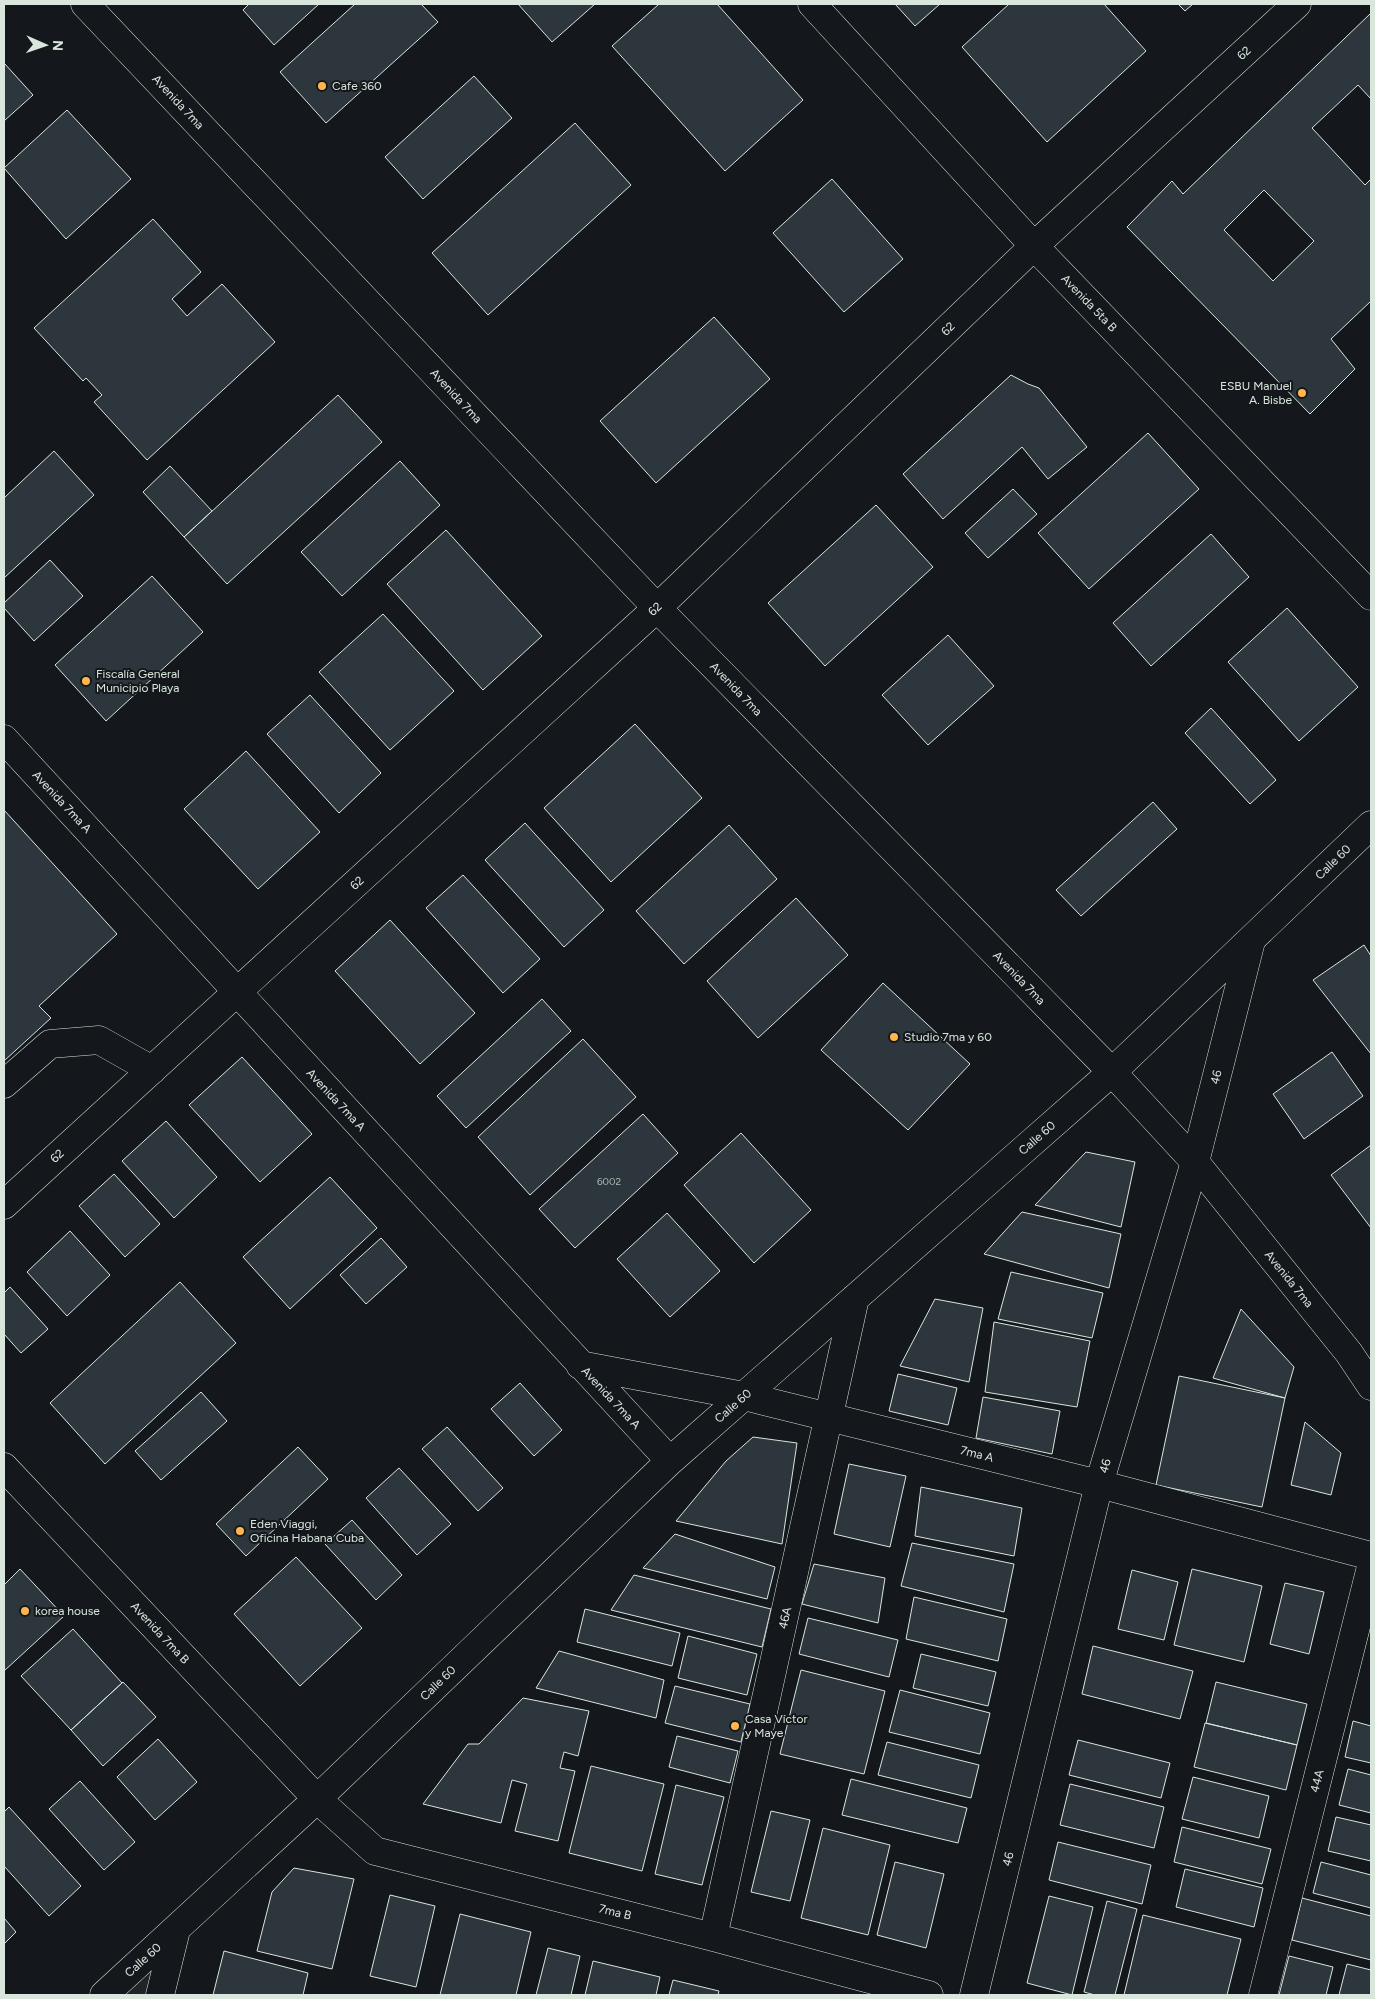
<svg xmlns="http://www.w3.org/2000/svg" width="1375" height="1999" font-family="Figtree,sans-serif">
	<style>
		.green { fill: #202428; stroke: #939e99 }
		.building { fill: #2c363c; stroke: #d8e6dc; fill-rule: evenodd }
		.lines { fill: none; stroke-linecap: round; stroke-linejoin: round }
		.minor-casing { stroke: #d8e6dc; stroke-width: 29 }
		.major-casing { stroke: #d8e6dc; stroke-width: 29 }
		.minor { stroke: #14181c; stroke-width: 28 }
		.major { stroke: #14181c; stroke-width: 28 }
		.poi-dot { fill: #ffb74d; stroke: #14181c; stroke-width: 2 }
		.labels { text-anchor: middle; dominant-baseline: central; stroke-width: 4; stroke-linejoin: round; paint-order: stroke }
		.number-label { font-size: 10px; fill: #adbab4 }
		.street-label { font-size: 12px; fill: #d8e6dc; stroke: #14181c }
		.poi-label { font-size: 12px; fill: #d8e6dc; stroke: #14181c; text-anchor: start }
	</style>
	<rect width="100%" height="100%" fill="#14181c"/>
	<!-- green -->
	<path class="green" d="M167,1949L157,1995H110Z"/>
	<!-- building -->
	<path class="building" d="M249,4H319L274,45L243,10Z
		M355,4H421L438,22L326,123L280,72Z
		M518,4H595L552,42Z
		M659,4H717L803,100L725,171L612,46Z
		M895,4H940L915,26Z
		M1009,4H1104L1146,51L1047,142L962,47Z
		M1178,4H1193L1185,11Z
		M1371,13V99L1358,85L1312,128L1365,185L1371,179V301L1331,339L1355,369L1310,414L1127,227L1172,181L1183,194ZM1264,190L1314,241L1273,281L1224,230Z
		M4,63L33,95L4,121Z
		M474,76L512,118L423,199L385,157Z
		M67,110L131,179L66,239L4,168Z
		M575,123L631,185L488,315L432,253Z
		M832,179L903,259L844,312L773,233Z
		M153,219L201,272L172,299L187,316L222,284L275,342L147,460L94,402L102,395L86,378L83,381L34,328Z
		M714,317L770,379L656,483L600,421Z
		M1011,375L1028,384L1039,388L1087,447L1048,479L1022,447L943,519L903,474Z
		M338,395L382,442L227,584L184,537Z
		M1148,433L1199,489L1089,589L1038,533Z
		M54,451L94,495L4,578V498Z
		M400,461L440,505L342,596L301,552Z
		M170,466L212,511L184,537L143,492Z
		M1013,489L1037,514L988,558L965,533Z
		M876,505L933,567L825,666L768,603Z
		M446,530L542,636L483,690L387,584Z
		M1211,534L1249,577L1151,666L1113,623Z
		M50,560L83,596L34,641L4,608V603Z
		M152,576L203,632L106,721L55,665Z
		M1287,608L1358,687L1299,741L1228,662Z
		M383,614L454,691L390,750L319,672Z
		M948,635L994,686L928,745L882,695Z
		M310,695L381,773L339,813L267,734Z
		M1211,708L1276,780L1250,804L1185,733Z
		M635,724L702,798L611,882L544,808Z
		M246,751L320,832L258,889L184,809Z
		M1153,802L1177,829L1081,916L1056,890Z
		M4,810L117,934L39,1006L51,1018L4,1061Z
		M525,823L604,910L564,947L485,860Z
		M729,825L777,879L684,964L636,911Z
		M463,875L540,959L503,993L426,908Z
		M796,898L848,955L758,1038L707,981Z
		M390,920L475,1013L420,1064L335,971Z
		M1364,945L1371,956V1054L1313,980Z
		M883,983L970,1064L908,1130L821,1050Z
		M542,999L571,1031L466,1128L437,1096Z
		M583,1039L636,1097L530,1195L478,1137Z
		M1332,1052L1363,1096L1304,1139L1273,1094Z
		M242,1057L312,1134L260,1182L189,1105Z
		M643,1114L678,1153L575,1248L539,1209Z
		M166,1121L217,1177L174,1218L122,1161Z
		M741,1133L811,1210L754,1263L684,1185Z
		M1371,1145V1228L1331,1175Z
		M1086,1152L1135,1162L1121,1227L1035,1205Z
		M114,1174L160,1224L125,1257L79,1206Z
		M330,1177L377,1228L290,1309L243,1257Z
		M1022,1212L1121,1234L1109,1288L984,1254Z
		M667,1213L720,1271L670,1317L617,1259Z
		M70,1231L110,1275L67,1316L27,1272Z
		M381,1238L407,1267L366,1304L340,1275Z
		M1011,1272L1103,1293L1092,1338L998,1319Z
		M180,1282L236,1343L105,1464L50,1403Z
		M10,1287L48,1329L21,1353L4,1334V1293Z
		M935,1299L983,1308L969,1382L900,1366Z
		M1241,1309L1294,1367L1285,1398L1213,1378Z
		M994,1322L1090,1341L1077,1407L985,1392Z
		M898,1374L957,1388L948,1425L889,1411Z
		M1179,1376L1285,1398L1262,1507L1156,1485Z
		M520,1383L562,1430L534,1456L491,1409Z
		M201,1392L227,1421L161,1480L135,1451Z
		M983,1397L1060,1411L1052,1454L976,1438Z
		M1305,1422L1341,1453L1331,1495L1291,1485Z
		M447,1427L503,1488L478,1511L422,1449Z
		M753,1437L797,1443L782,1544L676,1521L726,1461Z
		M298,1447L328,1479L246,1556L216,1524Z
		M849,1464L906,1476L890,1547L834,1534Z
		M399,1468L451,1524L417,1555L366,1498Z
		M921,1487L1022,1508L1014,1556L915,1536Z
		M352,1520L402,1575L376,1600L325,1544Z
		M675,1534L775,1567L767,1599L643,1568Z
		M912,1543L1014,1564L1004,1612L901,1586Z
		M296,1557L362,1628L300,1686L234,1614Z
		M814,1564L885,1578L878,1623L802,1604Z
		M20,1569L64,1616L4,1671V1585Z
		M1192,1569L1262,1586L1244,1662L1174,1645Z
		M1132,1570L1178,1582L1164,1640L1118,1629Z
		M634,1575L771,1609L762,1647L611,1610Z
		M1285,1583L1324,1592L1309,1654L1270,1644Z
		M914,1597L1007,1619L998,1661L906,1639Z
		M585,1609L680,1633L672,1666L577,1642Z
		M808,1618L898,1640L889,1677L799,1654Z
		M73,1629L122,1683L71,1730L21,1676Z
		M688,1636L757,1654L747,1695L678,1678Z
		M1093,1646L1193,1671L1180,1719L1082,1694Z
		M559,1651L664,1680L656,1718L536,1688Z
		M921,1654L996,1672L988,1706L913,1688Z
		M801,1670L885,1691L864,1774L780,1754Z
		M123,1682L156,1717L103,1766L71,1730Z
		M1216,1682L1307,1704L1297,1745L1206,1723Z
		M675,1686L750,1704L741,1742L665,1723Z
		M900,1690L990,1713L980,1754L889,1732Z
		M523,1698L589,1711L578,1756L564,1752L560,1768L575,1771L558,1841L515,1831L527,1784L512,1780L501,1823L423,1804L468,1744H479Z
		M1353,1721L1371,1726V1763L1345,1757Z
		M1205,1723L1297,1745L1286,1790L1194,1767Z
		M677,1736L738,1751L730,1783L669,1767Z
		M158,1739L197,1782L155,1820L117,1777Z
		M1078,1740L1170,1763L1161,1798L1069,1775Z
		M887,1742L979,1765L971,1798L878,1775Z
		M591,1766L664,1784L642,1871L569,1853Z
		M1348,1769L1371,1775V1813L1339,1805Z
		M1193,1777L1269,1796L1259,1838L1182,1819Z
		M851,1779L967,1808L958,1843L842,1815Z
		M80,1781L135,1842L104,1870L49,1809Z
		M1070,1784L1164,1807L1154,1848L1060,1825Z
		M676,1785L724,1797L702,1885L655,1874Z
		M9,1807L81,1886L49,1916L4,1866V1812Z
		M771,1811L810,1820L790,1901L751,1892Z
		M1336,1817L1371,1825V1861L1328,1851Z
		M1182,1827L1271,1849L1262,1884L1174,1862Z
		M823,1828L890,1845L868,1935L801,1918Z
		M1058,1842L1151,1865L1142,1904L1049,1880Z
		M895,1862L944,1874L926,1948L877,1935Z
		M1321,1862L1371,1875V1908L1313,1893Z
		M294,1868L354,1879L332,1969L257,1951L272,1892Z
		M1185,1869L1263,1888L1254,1927L1176,1907Z
		M390,1895L435,1906L416,1987L370,1976Z
		M1049,1896L1093,1907L1072,1995L1027,1983Z
		M1302,1898L1371,1916V1960L1292,1940Z
		M1107,1901L1137,1909L1115,1995H1095L1084,1992Z
		M460,1914L531,1932L516,1995H440Z
		M1143,1915L1241,1939L1227,1995H1124Z
		M4,1918L16,1932L4,1944Z
		M548,1948L580,1956L571,1995H536Z
		M224,1951L308,1973L303,1995H213Z
		M1289,1956L1333,1967L1326,1995H1279Z
		M593,1961L660,1977L656,1995H585Z
		M1347,1964L1371,1970V1995H1339Z
		M673,1980L719,1991L718,1995H669Z"/>
	<g class="lines">
		<!-- minor casing -->
		<g class="minor-casing">
			<path id="minor" d="M812,4L1034,246L1371,596
				M4,739L670,1461
				M4,1084L50,1044L99,1040L152,1070
				M4,1205L657,608L1034,246L1297,4
				M580,1365L744,1396L1099,1484L1371,1556
				M4,1467L317,1799L375,1851L713,1937L929,1995
				M713,1937L855,1298
				M104,1995L317,1799L670,1461L1112,1072L1371,825
				M160,1995L176,1930
				M974,1995L1099,1484L1195,1162L1251,941
				M1263,1995L1371,1567"/>
		</g>
		<!-- major casing -->
		<g class="major-casing">
			<path id="major" d="M85,4L657,608L1112,1072L1195,1162L1349,1353L1371,1386"/>
		</g>
		<!-- minor -->
		<use href="#minor" class="minor"/>
		<!-- major -->
		<use href="#major" class="major"/>
	</g>
	<!-- markers -->
	<g class="poi-dot">
		<circle cx="322" cy="86" r="5"/>
		<circle cx="1302" cy="393" r="5"/>
		<circle cx="86" cy="681" r="5"/>
		<circle cx="894" cy="1037" r="5"/>
		<circle cx="240" cy="1531" r="5"/>
		<circle cx="25" cy="1611" r="5"/>
		<circle cx="735" cy="1726" r="5"/>
	</g>
	<g class="labels">
		<!-- number labels -->
		<g class="number-label">
			<text x="609" y="1181">6002</text>
		</g>
		<!-- street labels -->
		<g class="street-label">
			<text transform="translate(1244 53) rotate(-43)">62</text>
			<text transform="translate(178 102) rotate(47)">Avenida 7ma</text>
			<text transform="translate(1089 303) rotate(46)">Avenida 5ta B</text>
			<text transform="translate(948 329) rotate(-44)">62</text>
			<text transform="translate(456 396) rotate(47)">Avenida 7ma</text>
			<text transform="translate(655 609) rotate(-43)">62</text>
			<text transform="translate(736 689) rotate(46)">Avenida 7ma</text>
			<text transform="translate(62 802) rotate(47)">Avenida 7ma A</text>
			<text transform="translate(1333 862) rotate(-44)">Calle 60</text>
			<text transform="translate(357 883) rotate(-43)">62</text>
			<text transform="translate(1019 978) rotate(46)">Avenida 7ma</text>
			<text transform="translate(1216 1077) rotate(-76)">46</text>
			<text transform="translate(336 1100) rotate(47)">Avenida 7ma A</text>
			<text transform="translate(1037 1138) rotate(-41)">Calle 60</text>
			<text transform="translate(57 1156) rotate(-42)">62</text>
			<text transform="translate(1289 1279) rotate(51)">Avenida 7ma</text>
			<text transform="translate(611 1398) rotate(47)">Avenida 7ma A</text>
			<text transform="translate(733 1406) rotate(-41)">Calle 60</text>
			<text transform="translate(977 1454) rotate(14)">7ma A</text>
			<text transform="translate(1105 1466) rotate(-74)">46</text>
			<text transform="translate(785 1618) rotate(-77)">46A</text>
			<text transform="translate(160 1633) rotate(47)">Avenida 7ma B</text>
			<text transform="translate(438 1683) rotate(-44)">Calle 60</text>
			<text transform="translate(1317 1781) rotate(-76)">44A</text>
			<text transform="translate(1008 1859) rotate(-76)">46</text>
			<text transform="translate(615 1912) rotate(14)">7ma B</text>
			<text transform="translate(143 1960) rotate(-42)">Calle 60</text>
		</g>
		<!-- poi labels -->
		<g class="poi-label">
			<text x="332" y="86">Cafe 360</text>
			<text x="1292" y="386" text-anchor="end">ESBU Manuel<tspan x="1292" dy="14">A. Bisbe</tspan></text>
			<text x="96" y="674">Fiscalía General<tspan x="96" dy="14">Municipio Playa</tspan></text>
			<text x="904" y="1037">Studio 7ma y 60</text>
			<text x="250" y="1524">Eden Viaggi,<tspan x="250" dy="14">Oficina Habana Cuba</tspan></text>
			<text x="35" y="1611">korea house</text>
			<text x="745" y="1719">Casa Víctor<tspan x="745" dy="14">y Maye</tspan></text>
		</g>
	</g>
	<!-- border -->
	<rect width="1375" height="1999" fill="none" stroke="#d8e6dc" stroke-width="10"/>
	<!-- north arrow -->
	<g transform="translate(45 45) rotate(92)" stroke="#14181c" stroke-width="4" paint-order="stroke">
	<path d="M0-4L9 19L0 12L-9 19Z" fill="#d8e6dc"/>
	<text y="-8" font-size="14" font-weight="bold" text-anchor="middle" fill="#d8e6dc">N</text>
	</g>
</svg>
